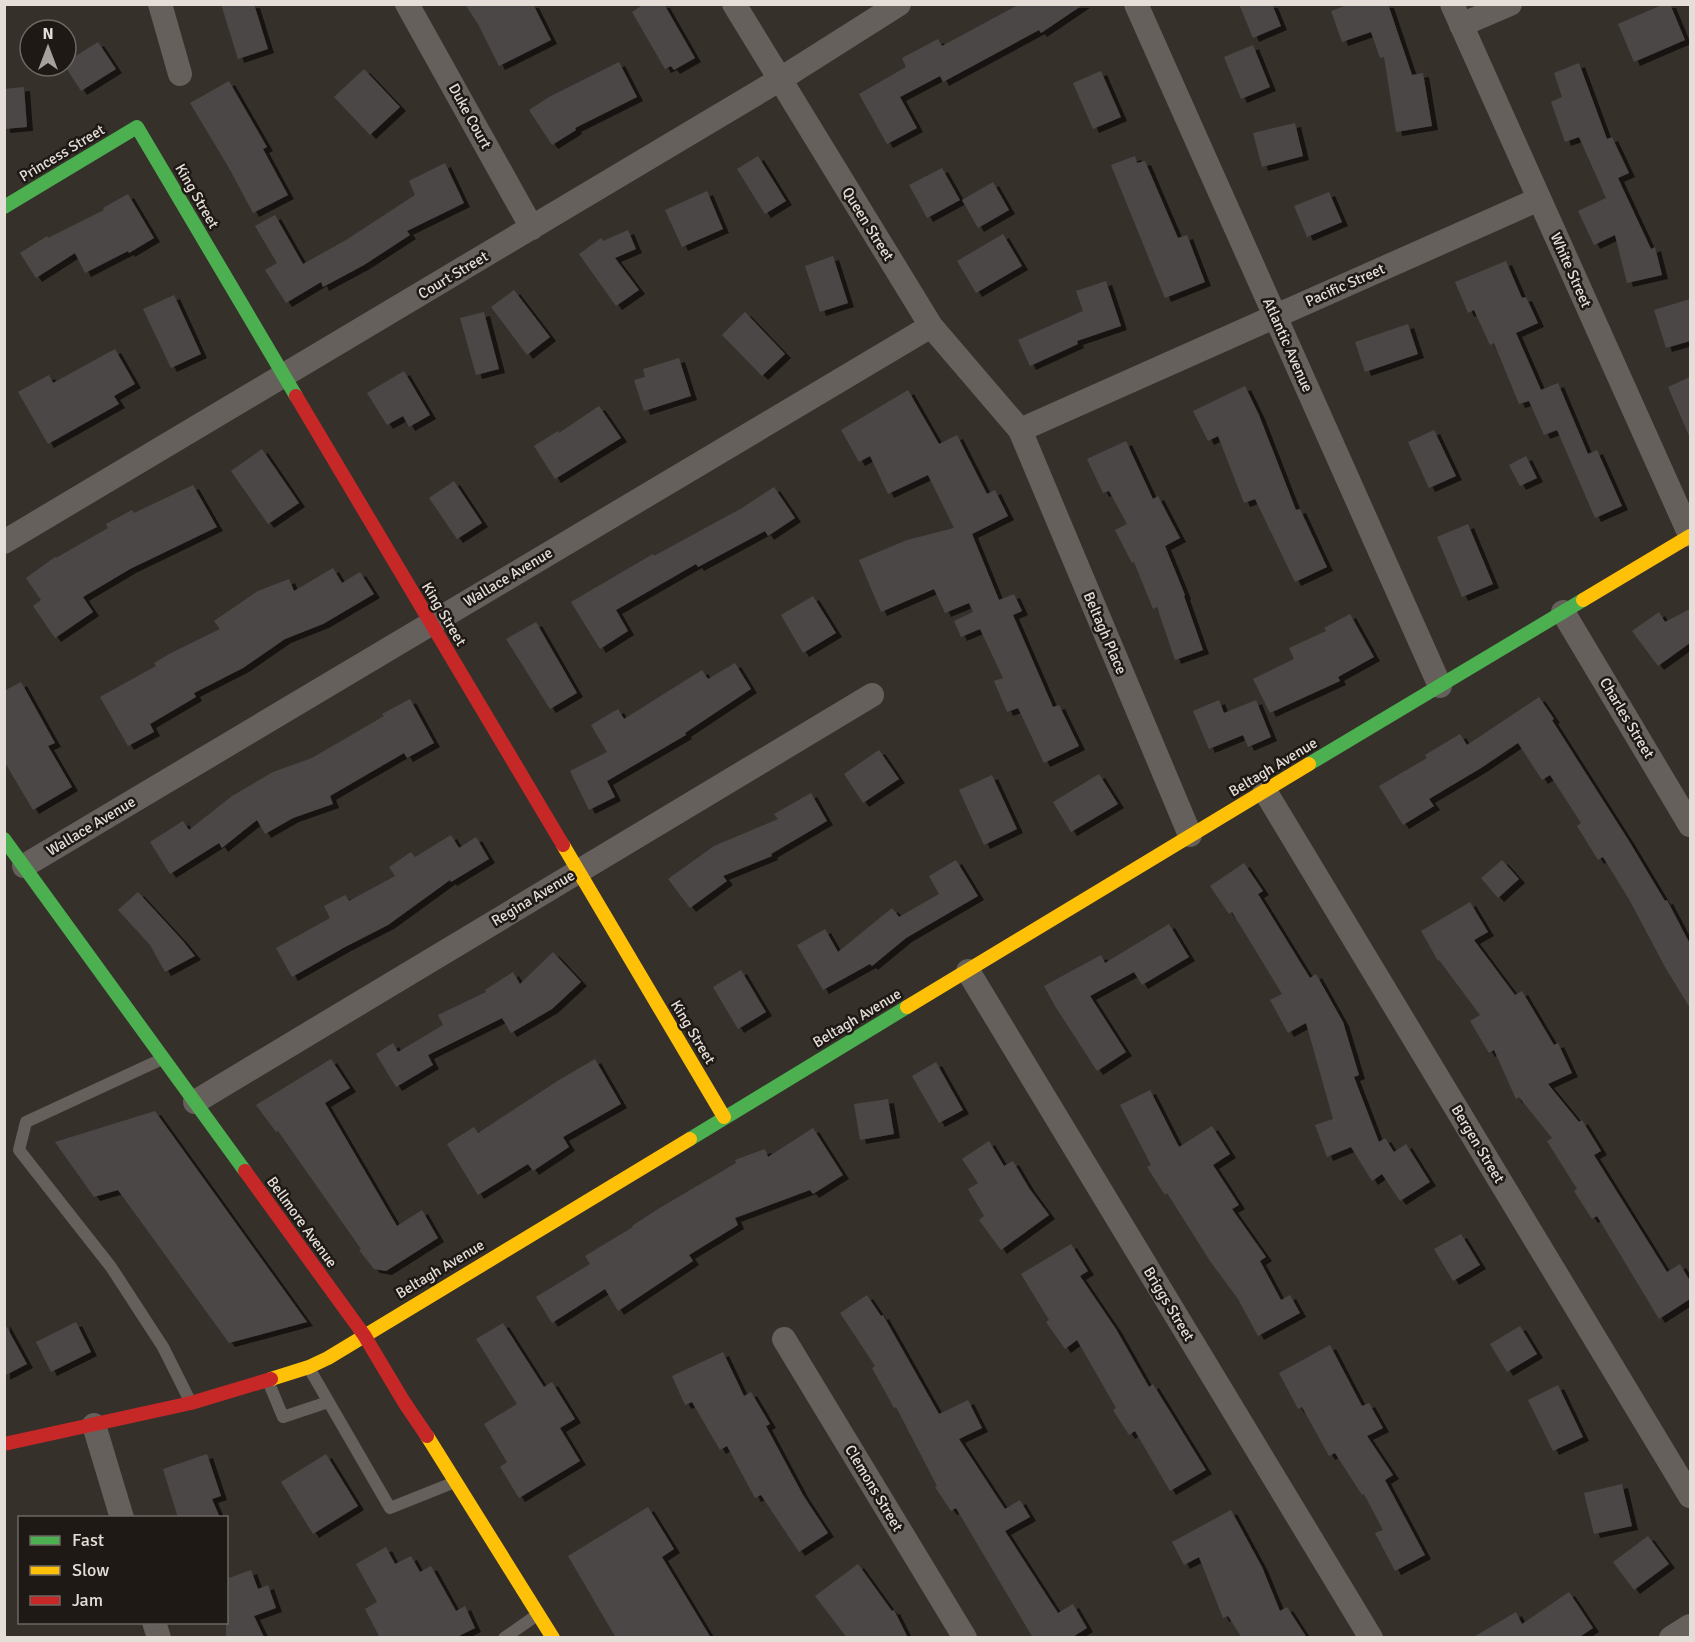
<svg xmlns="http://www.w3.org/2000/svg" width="1695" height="1642" font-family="Signika,sans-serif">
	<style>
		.building { fill: #4b4747; filter: url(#shadow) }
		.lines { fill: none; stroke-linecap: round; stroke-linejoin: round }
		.lane { stroke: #65605b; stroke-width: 12 }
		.street { stroke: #65605b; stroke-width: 24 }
		.fast { stroke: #4caf50; stroke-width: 14 }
		.slow { stroke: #ffc107; stroke-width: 14 }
		.jam { stroke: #c62828; stroke-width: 14 }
		.labels { text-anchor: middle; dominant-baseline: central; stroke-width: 5; stroke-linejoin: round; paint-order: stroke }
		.street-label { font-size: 15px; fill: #e5ddd7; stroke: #1e1915 }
	</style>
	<defs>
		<filter id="shadow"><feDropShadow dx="6" dy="4" stdDeviation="0" flood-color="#0009"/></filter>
	</defs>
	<rect width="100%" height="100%" fill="#36302b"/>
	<!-- building -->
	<path class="building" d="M221,4H254L268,49L238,59Z
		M465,4H533L551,40L499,66L478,24Z
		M644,4H664L695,58L674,70L671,66L665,69L632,12Z
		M1020,4H1084L1041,33L1039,30L943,82L940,76L900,97L917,128L887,144L859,94L906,67L902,58L938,39L942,46Z
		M1239,4H1272L1281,26L1253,38Z
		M1350,4H1388L1412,75L1423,73L1432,126L1396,132L1384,57L1380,58L1371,32L1342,42L1331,11Z
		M1664,4H1670L1685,40L1634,62L1618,24Z
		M98,42L116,69L81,91L65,66L66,62Z
		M1253,45L1270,87L1241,99L1224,57Z
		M619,62L637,97L575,128L576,130L552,145L529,110L549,97Z
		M1579,63L1607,139L1612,137L1629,173L1618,178L1651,249L1655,247L1662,275L1627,283L1615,235L1594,245L1578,211L1606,198L1579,137L1565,142L1551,102L1562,97L1554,73Z
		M364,69L400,107L370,135L334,97Z
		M1101,71L1121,117L1093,129L1073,83Z
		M229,81L267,147L263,149L288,195L253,213L229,168L190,103Z
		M24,87L27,127L4,129V89Z
		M1295,123L1303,156L1262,167L1253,133Z
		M758,156L786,201L765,214L737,169Z
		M1135,156L1137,163L1145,161L1178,238L1187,235L1205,282L1165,298L1111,165Z
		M445,163L464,203L407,231L410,235L364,265L323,287L321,282L286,303L265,270L277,263L255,226L275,215L303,264L346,240L415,195L409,181Z
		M942,168L960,200L927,218L909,185Z
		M993,182L1009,210L978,228L962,200Z
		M707,191L723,229L682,247L665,210Z
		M1329,192L1342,222L1307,237L1294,206Z
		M128,194L154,238L129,253L128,251L85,273L75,253L36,278L20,253L47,236L48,238L104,210L103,208Z
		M628,230L636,249L615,258L639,290L616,306L579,254L601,238L603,241Z
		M1003,234L1022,266L976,293L957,261Z
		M833,256L848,303L820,312L805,266Z
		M1506,261L1522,298L1526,297L1538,323L1516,333L1541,390L1558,383L1588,454L1597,450L1622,506L1595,518L1557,430L1544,435L1529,401L1519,404L1494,343L1490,345L1474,310L1468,313L1455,282Z
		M1106,281L1121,326L1077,341L1078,344L1030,366L1018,340L1083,311L1076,291Z
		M514,290L550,337L527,355L491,307Z
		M174,295L201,354L171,368L143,309Z
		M1690,299V341L1666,348L1654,310Z
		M484,312L499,369L476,375L460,318Z
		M745,312L785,354L762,376L722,335Z
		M1408,324L1418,354L1365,372L1355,342Z
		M115,349L135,384L114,396L119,404L48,444L18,392L49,375L53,383Z
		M679,358L691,396L644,411L634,380L645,377L643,369Z
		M404,371L430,415L409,427L403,416L387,425L367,393Z
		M1690,377V438L1668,387Z
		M1245,386L1259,415L1296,510L1300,509L1327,567L1295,582L1255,499L1244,503L1218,436L1208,441L1193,411Z
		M908,390L939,444L957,435L987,494L995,490L1008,516L972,534L999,600L1014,594L1022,611L1013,615L1053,707L1059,705L1079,746L1044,763L1018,708L1007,712L994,681L1003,678L980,629L961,637L954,621L973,612L969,603L945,613L934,589L881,612L859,560L907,540L954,528L928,475L888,494L870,456L859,462L841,430Z
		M599,406L621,438L555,479L534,446L558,431L559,433Z
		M1434,430L1456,476L1429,488L1408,442Z
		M1126,441L1153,499L1158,496L1180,538L1165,546L1185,595L1184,596L1203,650L1175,660L1157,607L1153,609L1134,562L1132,563L1115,530L1127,524L1109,491L1103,493L1087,459Z
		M262,449L299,503L268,524L231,471Z
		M1526,456L1537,478L1520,486L1509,465Z
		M454,481L482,523L457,539L429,498Z
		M193,485L217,527L130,569L83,597L93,612L55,638L33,606L41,600L26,578L55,557L56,558L108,528L106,524L132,510L134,513Z
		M774,487L795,518L768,536L765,531L698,567L696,564L616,610L628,631L600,649L571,602L653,554L654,556L742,508Z
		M1468,524L1493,584L1462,597L1437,537Z
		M333,568L342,583L360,572L374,594L323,624L285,639L243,668L194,693L196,697L150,724L154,732L128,746L100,697L156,666L154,663L169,654L220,629L214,621L258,591L289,579L294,591Z
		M813,596L836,633L803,653L781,615Z
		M1690,609V643L1658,666L1632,631L1659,612L1665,622Z
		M1350,614L1374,657L1338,677L1340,681L1270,713L1253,679L1294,659L1289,648L1326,631L1324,628Z
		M536,622L577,693L550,709L506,639Z
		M735,663L751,689L685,733L686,735L607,781L615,797L589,810L570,771L607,752L591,725L618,709L624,719L702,670L708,679Z
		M21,682L55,743L48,746L72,787L33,810L4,761V691Z
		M1539,697L1554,719L1552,720L1629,841L1665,901L1667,900L1690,944V1008L1665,967L1630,901L1603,857L1598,860L1577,826L1581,823L1550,775L1542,780L1518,743L1481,768L1429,799L1434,806L1403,825L1379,786L1427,758L1425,755L1460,734L1467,745Z
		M410,699L434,743L407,758L404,753L330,796L333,804L293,818L265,834L257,820L222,848L219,843L170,874L150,842L183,821L189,830L232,796L273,772L312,758L384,716L382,714Z
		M1219,700L1224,713L1256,700L1271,737L1248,747L1243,735L1209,749L1193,711Z
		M879,750L899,779L863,803L844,774Z
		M1099,774L1118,804L1071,832L1053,802Z
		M992,775L1017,829L984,845L959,790Z
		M811,793L827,821L771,854L772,856L723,876L727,881L690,908L668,879L714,846L778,819L774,814Z
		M451,835L459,848L476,837L489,859L451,882L450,880L388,925L345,947L292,977L276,948L330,918L324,906L345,895L349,901L395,876L389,867L411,852L415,857Z
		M956,860L978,896L906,938L872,966L870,964L823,990L797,945L825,929L838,952L892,908L899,917L939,894L929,876Z
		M1502,860L1519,879L1498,898L1481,878Z
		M1244,863L1263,891L1258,894L1310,978L1316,974L1343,1022L1359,1075L1354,1077L1379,1142L1385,1138L1394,1152L1406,1144L1430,1182L1400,1201L1382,1174L1372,1181L1351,1147L1327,1157L1315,1125L1333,1119L1306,1023L1288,1033L1270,1000L1282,994L1232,912L1229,914L1210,886Z
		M138,892L183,941L195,956L165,972L150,945L118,910Z
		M1470,902L1488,932L1474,940L1515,995L1522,991L1554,1045L1558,1043L1572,1073L1548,1084L1579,1122L1582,1120L1601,1151L1594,1155L1667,1272L1680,1264L1690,1281V1299L1659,1319L1597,1216L1592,1219L1574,1191L1577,1189L1547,1141L1552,1138L1519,1097L1516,1099L1494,1050L1489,1053L1470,1021L1480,1015L1439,960L1438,961L1421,931Z
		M1169,924L1189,957L1142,985L1134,972L1090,996L1126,1052L1097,1071L1055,1006L1044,986L1101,955L1105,963Z
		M553,952L581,982L552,1009L511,1033L502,1018L428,1055L433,1065L396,1087L376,1054L393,1043L398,1052L443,1025L438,1015L486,992L485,990L513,972L520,984Z
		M741,970L766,1012L738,1029L713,987Z
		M331,1059L350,1088L325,1103L397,1226L422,1210L438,1238L386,1271L374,1269L359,1250L361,1249L278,1131L276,1132L256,1105Z
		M595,1059L621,1104L563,1137L569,1147L533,1171L528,1164L478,1195L447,1144L474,1127L478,1133L559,1080Z
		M936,1062L963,1110L939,1123L912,1076Z
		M1150,1090L1179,1147L1212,1126L1230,1154L1213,1165L1239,1205L1232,1209L1266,1257L1260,1261L1281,1300L1290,1295L1300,1313L1258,1336L1238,1299L1210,1261L1167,1193L1165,1195L1147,1167L1151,1165L1120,1105Z
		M888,1099L894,1134L860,1140L854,1104Z
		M155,1111L307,1322L229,1343L118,1190L94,1197L55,1142Z
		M813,1128L843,1175L813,1194L810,1190L735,1218L738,1225L689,1255L693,1261L618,1311L605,1289L552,1323L536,1297L590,1264L585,1256L633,1227L632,1226L658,1209L736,1163L735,1160L765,1149L768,1157Z
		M989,1141L1004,1166L1013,1161L1029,1188L1049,1215L1001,1250L979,1220L984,1216L968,1189L978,1183L962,1159Z
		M1461,1234L1480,1265L1453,1281L1434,1249Z
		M1071,1244L1088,1271L1080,1276L1116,1329L1149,1387L1153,1384L1206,1470L1170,1491L1135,1431L1129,1435L1113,1410L1116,1408L1077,1340L1065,1349L1046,1322L1049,1320L1021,1274Z
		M867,1295L881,1316L883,1315L939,1414L968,1400L982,1428L959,1439L1005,1509L1020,1500L1030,1517L1005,1531L1058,1613L1073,1604L1087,1628L1071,1638H1033L956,1508L951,1511L935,1487L937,1486L896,1407L894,1408L872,1368L875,1366L840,1313Z
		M4,1322L27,1364L4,1376Z
		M76,1322L91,1352L51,1372L36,1342Z
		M503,1323L544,1387L552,1382L575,1419L560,1428L580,1461L519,1498L500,1467L507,1462L484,1424L517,1404L476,1339Z
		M1520,1326L1537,1354L1507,1372L1490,1344Z
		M1330,1345L1362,1406L1369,1403L1383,1428L1367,1436L1393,1475L1385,1480L1425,1555L1395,1571L1375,1533L1383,1530L1364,1494L1362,1495L1335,1453L1329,1456L1302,1407L1298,1409L1279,1373Z
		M723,1352L744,1396L751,1392L770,1424L766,1426L803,1495L828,1533L799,1552L761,1495L755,1498L727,1446L720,1450L692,1402L685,1405L672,1376Z
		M1558,1385L1583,1437L1553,1451L1528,1400Z
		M207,1454L221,1496L212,1499L220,1518H178L163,1469Z
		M326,1454L358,1506L313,1534L281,1482Z
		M1622,1484L1632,1526L1594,1534L1584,1493Z
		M648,1507L674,1549L662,1557L711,1638H616L568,1556Z
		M1231,1510L1262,1567L1280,1611L1287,1607L1307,1638H1242L1228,1616L1223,1618L1199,1557L1184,1565L1172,1542Z
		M1648,1536L1669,1564L1634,1590L1613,1562Z
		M386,1547L395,1564L411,1556L420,1572L431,1566L456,1611L465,1606L475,1628L455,1638H380L365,1609L377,1602L356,1564Z
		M858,1564L892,1611L894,1610L908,1638H847L815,1596Z
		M251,1570L258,1589L268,1585L276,1608L254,1616L264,1637H226V1579Z
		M1569,1592L1593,1628L1578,1638H1472L1516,1612L1522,1624Z"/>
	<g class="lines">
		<!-- lane -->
		<path class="lane" d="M162,1059L26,1122L19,1150L111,1267L163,1347L191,1403
			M309,1368L390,1508L455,1482
			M268,1381L283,1417L328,1402
			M504,1638L537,1615"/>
		<!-- street -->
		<path class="street" d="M160,4L180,74
			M407,4L532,228
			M734,4L931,326L1020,430L1190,835
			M1136,4L1440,686
			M1452,4L1690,535
			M1461,25L1510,4
			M1020,430L1539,199
			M4,542L779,80L899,4
			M1563,612L1690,825
			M1265,791L1690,1496
			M24,866L931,326
			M968,971L1371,1638
			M195,1102L872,695
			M784,1339L965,1638
			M94,1425L122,1518
			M154,1622L159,1638
			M1671,1638L1690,1626"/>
		<!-- fast -->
		<path class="fast" d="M4,207L137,127L296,396
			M1309,764L1583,600
			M4,839L245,1171
			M690,1139L907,1007"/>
		<!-- slow -->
		<path class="slow" d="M1583,600L1690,536
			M563,845L724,1117
			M907,1007L1309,764
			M271,1379L309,1367L328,1358L690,1139
			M427,1436L553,1638"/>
		<!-- jam -->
		<path class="jam" d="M296,396L563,845
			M245,1171L364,1335L404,1402L427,1436
			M4,1444L191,1403L271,1379"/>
	</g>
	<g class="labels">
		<!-- street labels -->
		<g class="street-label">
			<text transform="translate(470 116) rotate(61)">Duke Court</text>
			<text transform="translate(62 153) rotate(-31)">Princess Street</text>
			<text transform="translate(197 196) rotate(60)">King Street</text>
			<text transform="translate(868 224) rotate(58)">Queen Street</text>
			<text transform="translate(1571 270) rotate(66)">White Street</text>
			<text transform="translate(453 275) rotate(-31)">Court Street</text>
			<text transform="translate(1345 285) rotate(-24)">Pacific Street</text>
			<text transform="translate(1288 345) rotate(66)">Atlantic Avenue</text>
			<text transform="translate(508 577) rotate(-31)">Wallace Avenue</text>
			<text transform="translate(444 614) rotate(59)">King Street</text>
			<text transform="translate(1105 633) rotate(67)">Beltagh Place</text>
			<text transform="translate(1627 718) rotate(59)">Charles Street</text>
			<text transform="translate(1273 767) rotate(-31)">Beltagh Avenue</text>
			<text transform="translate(91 826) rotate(-31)">Wallace Avenue</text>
			<text transform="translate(533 898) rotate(-31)">Regina Avenue</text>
			<text transform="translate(857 1018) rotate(-31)">Beltagh Avenue</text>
			<text transform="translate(693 1032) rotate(59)">King Street</text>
			<text transform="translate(1478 1144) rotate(59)">Bergen Street</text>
			<text transform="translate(302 1222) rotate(54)">Bellmore Avenue</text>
			<text transform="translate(440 1269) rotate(-31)">Beltagh Avenue</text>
			<text transform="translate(1169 1304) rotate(59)">Briggs Street</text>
			<text transform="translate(874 1488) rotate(59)">Clemons Street</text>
		</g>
	</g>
	<!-- border -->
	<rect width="1695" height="1642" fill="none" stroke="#e5ddd7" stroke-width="12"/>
	<!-- legend -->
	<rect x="18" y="1516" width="210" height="108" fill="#1e1915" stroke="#6e6763" stroke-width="1.5"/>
	<rect x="30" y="1536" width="30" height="9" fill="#4caf50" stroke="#6e6763" stroke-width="1.5"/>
	<text x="72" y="1546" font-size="18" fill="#e5ddd7">Fast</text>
	<rect x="30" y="1566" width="30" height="9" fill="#ffc107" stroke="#6e6763" stroke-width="1.5"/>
	<text x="72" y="1576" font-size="18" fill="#e5ddd7">Slow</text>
	<rect x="30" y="1596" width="30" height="9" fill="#c62828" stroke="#6e6763" stroke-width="1.5"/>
	<text x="72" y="1606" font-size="18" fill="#e5ddd7">Jam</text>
	<!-- north arrow -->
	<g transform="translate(48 48)"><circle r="28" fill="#1e1915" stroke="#6e6763" stroke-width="1.5"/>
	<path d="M0-4.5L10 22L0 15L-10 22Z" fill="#a8a09b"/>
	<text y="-9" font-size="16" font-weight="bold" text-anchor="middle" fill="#e5ddd7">N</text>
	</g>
</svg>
